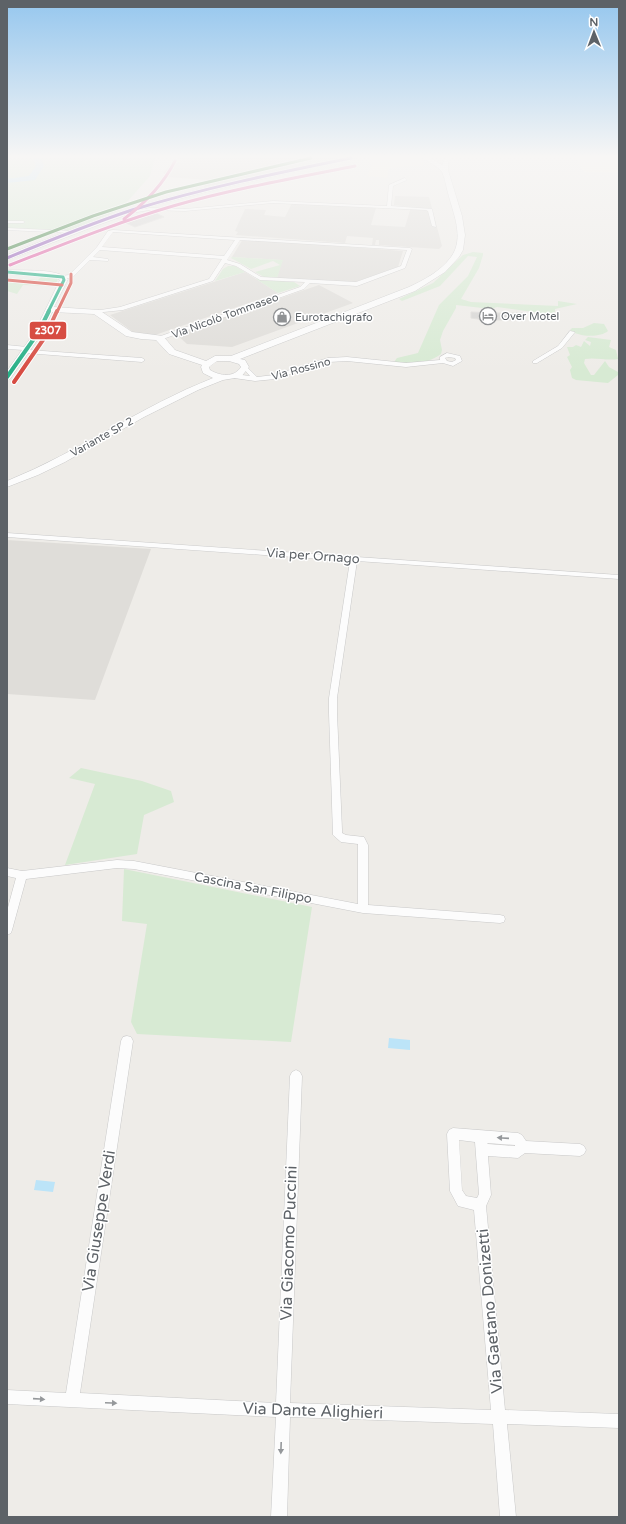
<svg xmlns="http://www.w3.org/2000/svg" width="626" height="1524" font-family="'Varela Round',sans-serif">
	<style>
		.commercial { fill: #f7f0e1 }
		.industrial { fill: #dfddd9 }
		.education { fill: #e1ded8 }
		.green { fill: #d7ead3 }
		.water { fill: #bce4f8 }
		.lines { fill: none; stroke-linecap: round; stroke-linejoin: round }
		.river { fill: #bce4f8; fill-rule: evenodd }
		.building { fill: #d4d3d1; stroke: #dddbd8 }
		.street-casing { stroke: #c9c9c9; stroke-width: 1 }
		.secondary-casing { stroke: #cacaca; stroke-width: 1 }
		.street { fill: #fcfcfc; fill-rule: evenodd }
		.secondary { fill: #fcfcfc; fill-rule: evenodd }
		.bus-1-casing { stroke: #fff; stroke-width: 4.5 }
		.bus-2-casing { stroke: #fff; stroke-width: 4.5 }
		.bus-3-casing { stroke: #fff; stroke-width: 4.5 }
		.bus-4-far1-casing { stroke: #fff; stroke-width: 4.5 }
		.bus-4-casing { stroke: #fff; stroke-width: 6 }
		.bus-5-far1-casing { stroke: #fff; stroke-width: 4.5 }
		.bus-5-casing { stroke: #fff; stroke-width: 6 }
		.bus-1 { stroke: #8e54b6; stroke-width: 3 }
		.bus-2 { stroke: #df58a0; stroke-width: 3 }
		.bus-3 { stroke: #367c38; stroke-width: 3 }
		.bus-4-far1 { stroke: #27b087; stroke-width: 3 }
		.bus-4 { stroke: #27b087; stroke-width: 4 }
		.bus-5-far1 { stroke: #d74c42; stroke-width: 3 }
		.bus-5 { stroke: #d74c42; stroke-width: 4 }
		.oneway { fill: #95989b }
		.labels { text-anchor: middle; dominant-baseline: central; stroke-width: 3; stroke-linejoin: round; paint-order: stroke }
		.far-street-label { font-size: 11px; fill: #5d6267; stroke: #fff }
		.far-poi-label { font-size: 11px; fill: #5d6267; stroke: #fff; text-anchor: start }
		.street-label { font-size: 13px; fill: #5d6267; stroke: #fff }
		.near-street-label { font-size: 16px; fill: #5d6267; stroke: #fff }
		.line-badge { stroke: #fff; stroke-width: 1.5 }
		.badge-label { font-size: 11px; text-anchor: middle; font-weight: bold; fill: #fff }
	</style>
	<rect width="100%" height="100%" fill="#eeece8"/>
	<!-- commercial -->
	<path class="commercial" d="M376,158H420L424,160V165L389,168L387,178L368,176L372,163L365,160Z
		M619,158V172H584L575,158Z"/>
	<!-- industrial -->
	<path class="industrial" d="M395,196L429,197L442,246L439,249L379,245V240H376L375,245H372L373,238L347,236L345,243L236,235L238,232L235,231L245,209L266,210L264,215L285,217L292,203L376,208L371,225L405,227L411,207L394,205Z
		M243,239L403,251L398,267L355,282L277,278L282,260L232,257Z
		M245,272L278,293L155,335L133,332L110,315Z
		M319,285L353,303L232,347L187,344L176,334Z
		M7,540L151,549L95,700L7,694Z"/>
	<!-- education -->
	<path class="education" d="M179,158H342L204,187L208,180L167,177L168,176L163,173L171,163L182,161Z"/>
	<!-- green -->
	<path class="green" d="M155,158L150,176L120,210L68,231L7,228V159Z
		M473,252L483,253V255L479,268L461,299L471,302L558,306V301L577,304L555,309V312L548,314L497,307L491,309L456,305V308L443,331L440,340L442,350L441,354C429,363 409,367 394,362L397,358L418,353L439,305L468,276L477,257L468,256L440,286L402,301L399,299L433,283L463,255Z
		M232,257L283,260L277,278L264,277L255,272L280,265L273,261L251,269L231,258Z
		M228,266H235L245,272L215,281L223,269Z
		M42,276L58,278L56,286L23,285L17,294L7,291V278L38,280Z
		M256,279L294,282L300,286L278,293Z
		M594,323L604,324L608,331C600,338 578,337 570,330L572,328H583Z
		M588,337L611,340L609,347L616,350L618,359C607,361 596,357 585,359L584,363L591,375H594L605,361L609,367L618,372V375L608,383L576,380L572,378L570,370L572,367L567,357L570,355L567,347H573L576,345L581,347L584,341L590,346L591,342L585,340Z
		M81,768L142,781L171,791L174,802L144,815L137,854L65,865L95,784L69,778Z
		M124,869L312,907L291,1042L137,1034L131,1022L147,924L122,921Z"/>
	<!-- water -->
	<path class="water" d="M389,1038L410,1040V1050L388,1048Z
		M36,1180L55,1182L53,1192L34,1190Z"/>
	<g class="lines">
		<!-- river -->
		<path class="river" d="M33,158H40L44,166L35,180L7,183V179L29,176L36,166Z"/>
	</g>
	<!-- building -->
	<path class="building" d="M156,213L164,217L135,227L126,223Z
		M471,312L497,313H523L511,320H485L471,318Z"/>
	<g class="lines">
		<!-- street casing -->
		<g class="street-casing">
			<path id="street" d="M405,178L407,180L393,186L391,206L432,209L436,227L432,226L428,211L426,210L273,203L185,211L149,210L126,214L124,213L149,208L185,209L273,201L387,206L389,185Z
				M7,221H23L25,222L23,223H7Z
				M7,228L71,231L73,232L71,233L7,230Z
				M113,230L410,248L412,249L405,268L357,286L310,283L304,289L160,340L157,338L158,337L300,287L305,282L260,280L236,266L225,263L213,281L123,310L94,313V311L120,307L209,279L222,259L100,250L93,257L108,259V261L90,260L72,278H61V276L69,275L97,247L108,231ZM113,232L235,240L224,256L102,247ZM240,240L407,250L401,266L356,282L261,277L240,264L227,260Z
				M570,331L575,332L562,348L537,363H533V361L558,346Z
				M7,345L27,347L29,350L142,358L145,360L142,362L26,353L24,350L7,349Z
				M447,353L460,356L462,361L453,366L443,363L406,367L347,361L329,362L275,379L255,381L234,378L231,376L234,374L250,376L242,367L245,365L257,377L274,375L328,358L347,357L406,363L440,360V357ZM448,357L455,358L456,360L452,362L447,361L445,358Z
				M7,533L619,575V579L357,561L337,698V713L342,830V833L346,835L364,837L368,845V905L500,915L504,916L505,919L504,922L500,923L363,913L134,869L117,868L26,879L12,930L11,933L7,935V911L16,878L7,876V868L22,871L117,860L134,861L358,904V844L341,842L333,835L329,713V698L350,561L7,537Z
				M127,1036L131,1037L133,1041L80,1393L276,1403L290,1076L292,1072L296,1070L300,1072L302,1076L290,1403L491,1410L474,1210L458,1206L450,1191L447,1134L449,1130L453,1128L518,1133L522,1135L526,1141L580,1144L584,1146L586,1150L584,1154L580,1156L525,1153L518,1158L488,1156L491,1195L486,1206L505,1410L619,1414V1428L507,1424L516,1517H500L493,1424L290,1417L287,1517H271L276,1417L7,1404V1390L66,1393L121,1041L123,1037ZM459,1140L475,1142L479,1194L477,1198L466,1196L462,1190ZM487,1143L515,1145V1146L488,1144Z"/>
		</g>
		<!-- secondary casing -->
		<g class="secondary-casing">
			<path id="secondary" d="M342,158H356L225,187L151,206L98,225L7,260V255C53,237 99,218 146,204C210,185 276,172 342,158Z
				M422,158H431L442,165L445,158H452L448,162V170L462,216L465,235L463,250L459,257L445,272L415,291L240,359L245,360L249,367L241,377L223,380L198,390L144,417L65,462L38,475L7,487V481C79,452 141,406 213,378L203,373L201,367L202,365L169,354L156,340L141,339L126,336L94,314L52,312L42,333L10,379L7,380V371L34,333L60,280L55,277L7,274V270C23,271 57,268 68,279L54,307L99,310L132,332L163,336L175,350L206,361L215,356H231L409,287C424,280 441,271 451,257C465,238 453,213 448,193C446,186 445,178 442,172C437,165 429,163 422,158ZM217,361H229L239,364L241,367C234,378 220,376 210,370L209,367Z"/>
		</g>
		<!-- street -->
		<use href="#street" class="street"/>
		<!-- secondary -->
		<use href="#secondary" class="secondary"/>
		<!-- bus-1 casing -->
		<g class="bus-1-casing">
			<path id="bus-1" d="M7,258C48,241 90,224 132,210C204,188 277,173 351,158"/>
		</g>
		<!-- bus-2 casing -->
		<g class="bus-2-casing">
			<path id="bus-2" d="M124,219C145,203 163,185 175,161
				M10,265C64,244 118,222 173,206C233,189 294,178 355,166"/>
		</g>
		<!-- bus-3 casing -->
		<g class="bus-3-casing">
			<path id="bus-3" d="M7,249L93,216L166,192L311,158"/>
		</g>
		<!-- bus-4-far1 casing -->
		<g class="bus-4-far1-casing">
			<path id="bus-4-far1" d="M7,272L63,277
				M48,312L64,280L63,277"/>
		</g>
		<!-- bus-4 casing -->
		<g class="bus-4-casing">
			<path id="bus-4" d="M7,377L38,333L49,311"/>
		</g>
		<!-- bus-5-far1 casing -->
		<g class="bus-5-far1-casing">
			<path id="bus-5-far1" d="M7,280L62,285
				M57,312L71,283V274"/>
		</g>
		<!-- bus-5 casing -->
		<g class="bus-5-casing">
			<path id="bus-5" d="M14,382L45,337L57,311"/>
		</g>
		<!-- bus-1 -->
		<use href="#bus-1" class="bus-1"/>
		<!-- bus-2 -->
		<use href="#bus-2" class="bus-2"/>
		<!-- bus-3 -->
		<use href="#bus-3" class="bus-3"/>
		<!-- bus-4-far1 -->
		<use href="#bus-4-far1" class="bus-4-far1"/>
		<!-- bus-4 -->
		<use href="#bus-4" class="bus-4"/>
		<!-- bus-5-far1 -->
		<use href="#bus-5-far1" class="bus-5-far1"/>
		<!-- bus-5 -->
		<use href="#bus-5" class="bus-5"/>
	</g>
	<!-- one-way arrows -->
	<defs><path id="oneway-solid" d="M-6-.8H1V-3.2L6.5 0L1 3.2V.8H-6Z"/></defs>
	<g class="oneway">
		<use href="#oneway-solid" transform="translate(503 1138) rotate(-176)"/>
		<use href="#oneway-solid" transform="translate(39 1399) rotate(4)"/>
		<use href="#oneway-solid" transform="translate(111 1403) rotate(2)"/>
		<use href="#oneway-solid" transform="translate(281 1448) rotate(92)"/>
	</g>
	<!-- sky -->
	<linearGradient id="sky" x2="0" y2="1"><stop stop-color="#96c7ee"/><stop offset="0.42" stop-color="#f7f6f5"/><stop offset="1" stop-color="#f7f6f5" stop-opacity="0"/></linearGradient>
	<rect width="626" height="372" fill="url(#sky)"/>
	<!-- icons -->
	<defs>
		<g id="hotel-ring" transform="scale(0.9)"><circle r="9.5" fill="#fff" stroke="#909294" stroke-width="1.5"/><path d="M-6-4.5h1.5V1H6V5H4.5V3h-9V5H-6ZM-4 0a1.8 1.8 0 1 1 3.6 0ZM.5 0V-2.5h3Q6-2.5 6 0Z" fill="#909294"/></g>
		<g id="shop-ring" transform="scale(0.9)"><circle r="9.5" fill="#fff" stroke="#909294" stroke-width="1.5"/><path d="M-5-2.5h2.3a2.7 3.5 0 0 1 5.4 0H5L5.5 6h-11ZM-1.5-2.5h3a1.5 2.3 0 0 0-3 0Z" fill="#909294"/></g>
	</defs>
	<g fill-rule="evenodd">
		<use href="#hotel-ring" x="488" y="316"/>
		<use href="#shop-ring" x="282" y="317"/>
	</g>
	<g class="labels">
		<!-- far-street labels -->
		<g class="far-street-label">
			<text transform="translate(225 316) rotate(-20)">Via Nicolò Tommaseo</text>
			<text transform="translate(301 369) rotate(-15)">Via Rossino</text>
			<text transform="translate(102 437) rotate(-29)">Variante SP 2</text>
		</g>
		<!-- far-poi labels -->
		<g class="far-poi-label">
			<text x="501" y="316">Over Motel</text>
			<text x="295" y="317">Eurotachigrafo</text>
		</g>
		<!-- street labels -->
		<g class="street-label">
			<text transform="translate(313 556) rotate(4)">Via per Ornago</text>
			<text transform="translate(253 888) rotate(11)">Cascina San Filippo</text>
		</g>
		<!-- near-street labels -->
		<g class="near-street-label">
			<text transform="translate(99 1221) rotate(-81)">Via Giuseppe Verdi</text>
			<text transform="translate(289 1243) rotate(-88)">Via Giacomo Puccini</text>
			<text transform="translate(490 1311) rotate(-95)">Via Gaetano Donizetti</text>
			<text transform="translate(313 1411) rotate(2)">Via Dante Alighieri</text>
		</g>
	</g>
	<rect class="line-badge" x="29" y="321" width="38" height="19" rx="4" fill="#d74c42"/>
	<g class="badge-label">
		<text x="48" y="334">z307</text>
	</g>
	<!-- border -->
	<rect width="626" height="1524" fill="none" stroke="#5d6267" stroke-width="16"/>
	<!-- north arrow -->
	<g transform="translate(594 32) rotate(359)" stroke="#ffffff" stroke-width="3" paint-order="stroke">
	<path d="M0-3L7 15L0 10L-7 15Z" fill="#5d6267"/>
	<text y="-6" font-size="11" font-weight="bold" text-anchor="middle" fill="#5d6267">N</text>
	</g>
</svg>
